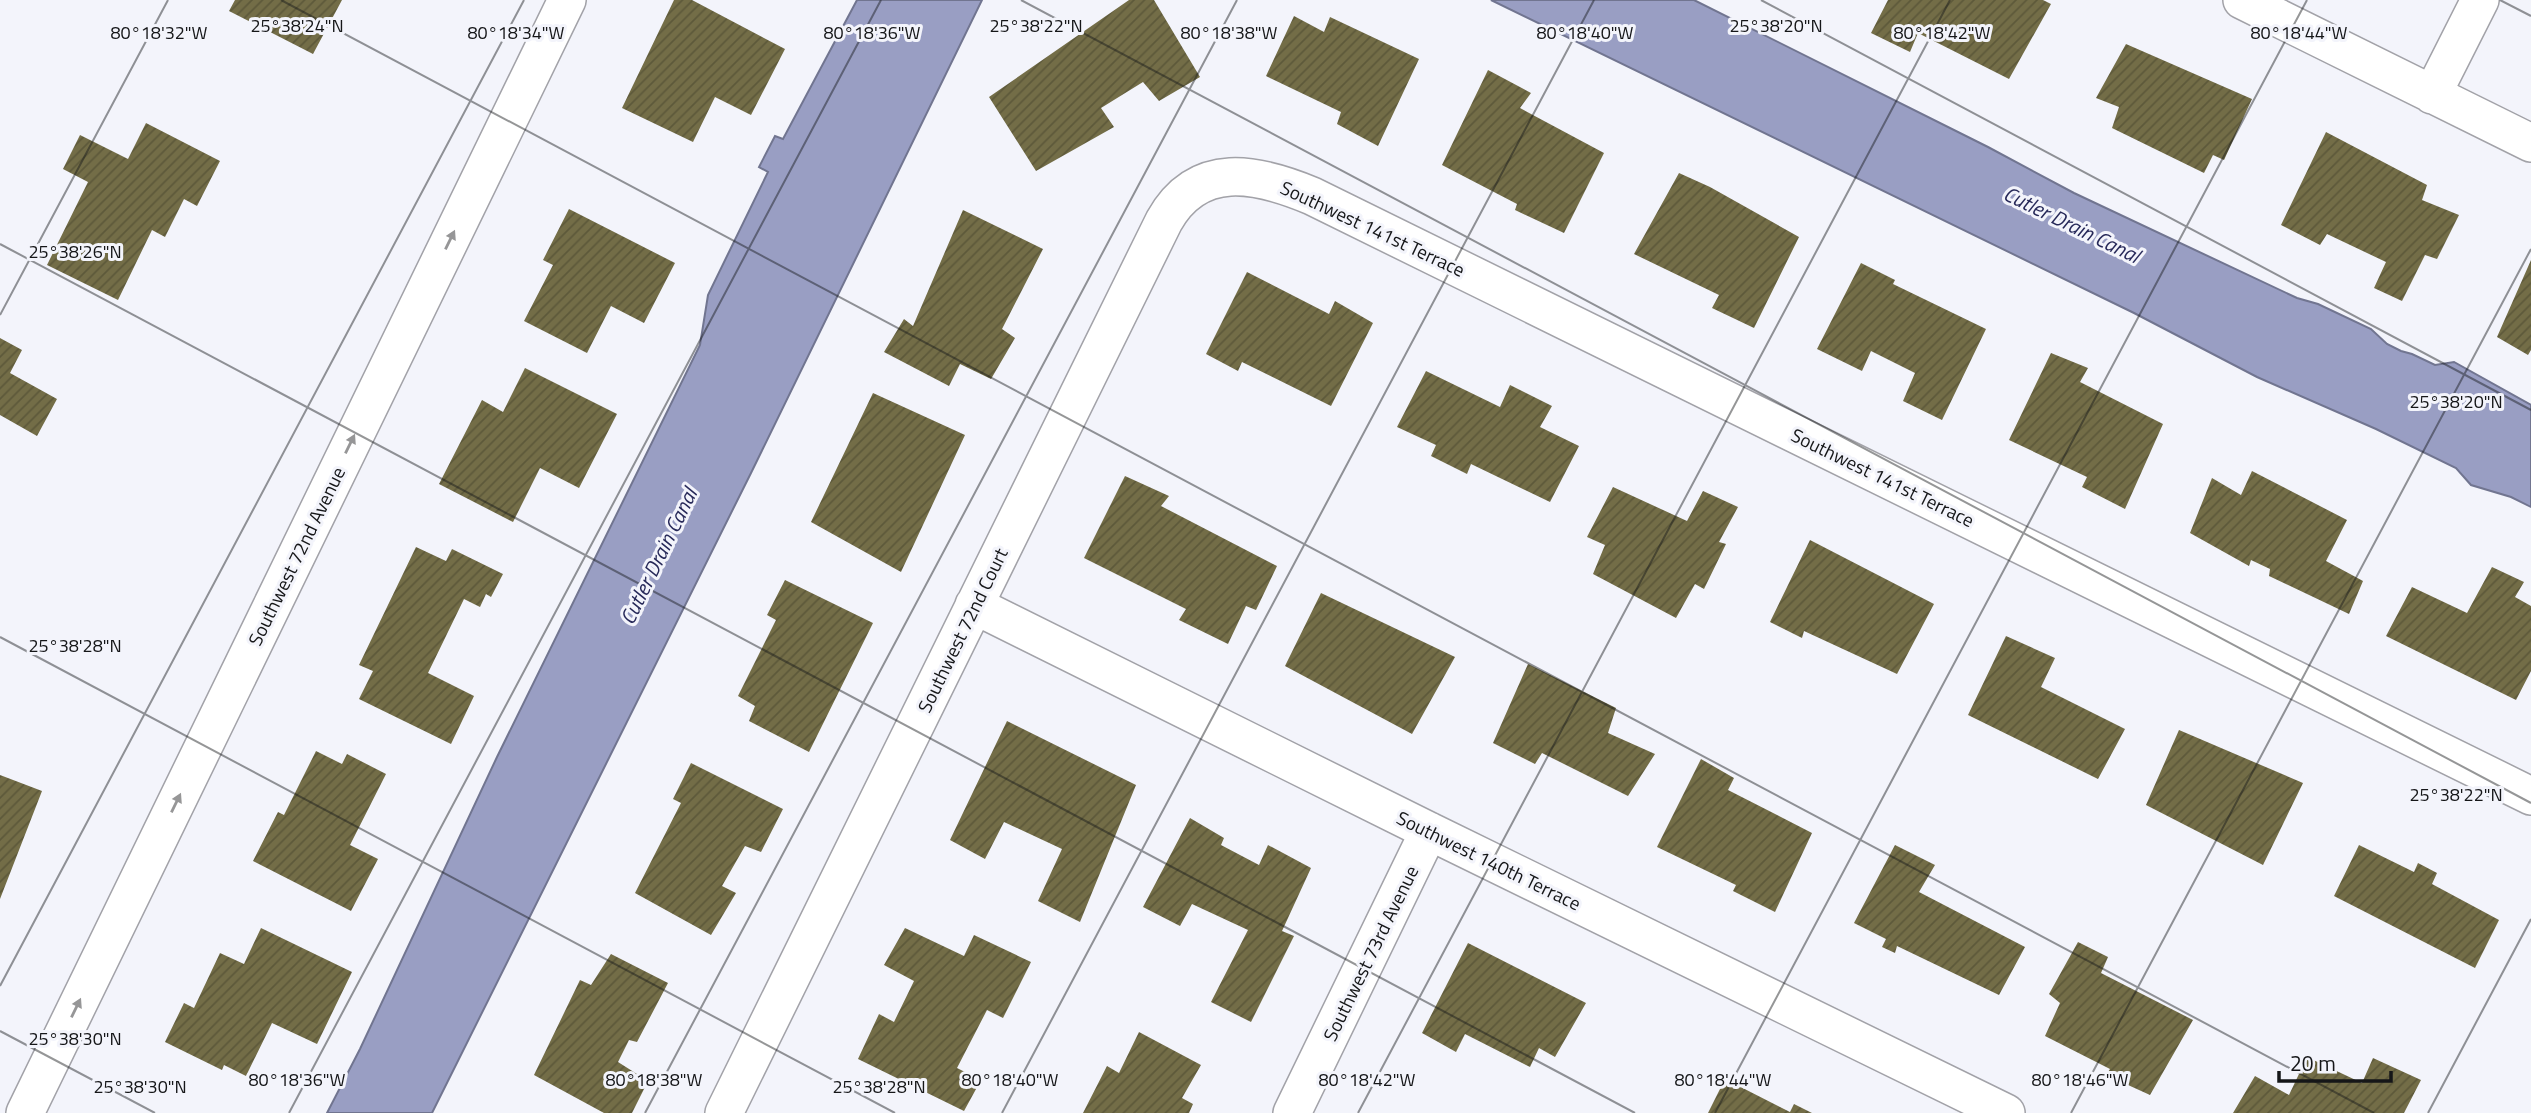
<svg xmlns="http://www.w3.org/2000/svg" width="2531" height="1113" font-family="'Titillium Web',sans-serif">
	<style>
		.water { fill: #999ec3; stroke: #717590; stroke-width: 2 }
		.building { fill: url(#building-hatch) }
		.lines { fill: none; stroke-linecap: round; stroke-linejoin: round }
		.street-casing { stroke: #a2a2a8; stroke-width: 40 }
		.street { stroke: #fff; stroke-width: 37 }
		.oneway { fill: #969697 }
		.ticks { fill: none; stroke: #151618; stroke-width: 2; stroke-opacity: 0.45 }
		.labels { text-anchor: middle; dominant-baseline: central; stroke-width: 6; stroke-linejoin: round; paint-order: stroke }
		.street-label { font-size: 19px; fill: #151618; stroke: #f3f4fb }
		.water-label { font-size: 21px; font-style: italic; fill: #272959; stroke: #f3f4fb }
		.ticks-label { font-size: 18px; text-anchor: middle; fill: #151618; stroke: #f3f4fb; stroke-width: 6; stroke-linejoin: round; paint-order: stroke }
	</style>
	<defs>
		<pattern id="building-hatch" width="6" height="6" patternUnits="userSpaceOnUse" patternTransform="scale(1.75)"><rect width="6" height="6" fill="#736d47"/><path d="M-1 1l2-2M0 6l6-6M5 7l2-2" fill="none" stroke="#5d593a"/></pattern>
	</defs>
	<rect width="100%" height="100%" fill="#f3f4fb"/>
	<!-- water -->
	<path class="water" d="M857,0H982L751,473L432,1113H327L360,1049L497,757L700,345L708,295L768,172L759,167L775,136L783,139Z
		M1491,0H1694L1988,147L2074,193L2297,298L2318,304L2371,329L2387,344L2401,351L2412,354L2435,365L2454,362L2531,405V507L2511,497L2471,485L2456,468L2376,429L2257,377L2134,313Z"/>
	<!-- building -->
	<path class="building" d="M235,0H342L313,54L229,11Z
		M674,0H692L785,49L751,115L715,97L693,142L622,108Z
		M1129,0H1154L1200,77L1159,101L1143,82L1101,108L1114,127L1036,171L989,97Z
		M1888,0H2043L2051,4L2009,79L1918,33L1910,52L1871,33Z
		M1294,16L1324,32L1330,17L1419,59L1378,146L1337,124L1341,112L1266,76Z
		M2126,44L2252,99L2224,160L2213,155L2204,173L2112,128L2119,107L2096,98Z
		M1488,70L1531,93L1520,108L1604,153L1564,233L1515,210L1517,204L1442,165Z
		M146,123L220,161L197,206L184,199L165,237L152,230L118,300L47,265L88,182L63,169L80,135L128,159Z
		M2326,132L2427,185L2422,200L2459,215L2437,259L2425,255L2402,301L2374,288L2386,262L2327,234L2320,245L2281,225Z
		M1679,173L1710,187L1799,237L1754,328L1712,308L1719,295L1634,254Z
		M569,209L675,263L644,323L611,306L587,353L524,321L553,265L543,260Z
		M963,210L1043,249L1002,329L1015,338L991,379L960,364L949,386L884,352L904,319L913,326Z
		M2531,260V350L2528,355L2497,337Z
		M1861,263L1895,280L1893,284L1986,329L1942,420L1903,401L1915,373L1871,351L1862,371L1817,349Z
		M1247,272L1329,314L1335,301L1373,323L1331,406L1242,362L1238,371L1206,354Z
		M0,338L22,350L10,373L57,399L37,436L0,415Z
		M2051,353L2088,368L2080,382L2163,424L2125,509L2082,487L2087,477L2009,440Z
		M525,368L617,414L579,488L540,468L513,522L439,484L482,400L503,412Z
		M1426,371L1500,407L1510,385L1552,406L1540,427L1579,446L1550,502L1471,464L1467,474L1431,456L1436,445L1397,427Z
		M873,393L965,435L901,572L811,522Z
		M2252,471L2347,520L2326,561L2363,581L2349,614L2269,576L2270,569L2251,560L2249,566L2190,533L2212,478L2241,495Z
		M1125,476L1169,496L1161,506L1277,566L1256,610L1246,606L1228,644L1179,620L1186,609L1084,558Z
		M1613,487L1687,521L1703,491L1738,507L1719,542L1726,544L1704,589L1695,584L1676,618L1593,574L1605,545L1587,537Z
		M1810,540L1934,604L1897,674L1804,631L1802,638L1770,622Z
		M416,547L446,561L452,549L503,574L491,597L486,594L480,607L464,599L428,673L474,696L451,744L359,699L373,671L359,665Z
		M2492,567L2524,582L2515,597L2531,606V671L2516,700L2386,636L2412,587L2467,613Z
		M785,580L873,623L809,752L749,721L755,706L738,696L776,620L767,615Z
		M1321,593L1455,657L1412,734L1285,666Z
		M2006,636L2055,658L2041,687L2125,729L2098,779L1968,715Z
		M1528,664L1616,708L1608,733L1655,754L1628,796L1542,753L1535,764L1493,743Z
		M1007,721L1136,785L1080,922L1038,901L1062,849L1004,822L985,859L950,840Z
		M2179,730L2303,783L2263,865L2146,805Z
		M316,751L342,764L347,754L386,774L350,845L378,859L351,911L253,861L278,812L284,815Z
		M1701,759L1734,778L1728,790L1812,833L1775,912L1733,891L1736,885L1657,847Z
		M691,763L783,809L761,852L745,846L722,886L736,893L711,935L635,893L681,803L673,799Z
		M0,775L42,791L0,899Z
		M1190,818L1224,838L1221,845L1259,865L1268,845L1311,868L1282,931L1294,936L1251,1022L1211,1002L1248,930L1192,904L1180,926L1143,907Z
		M1895,845L1935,865L1919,892L2025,947L1999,995L1897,946L1895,953L1882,947L1886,939L1854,923Z
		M2359,845L2414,872L2418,863L2437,873L2432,884L2499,920L2475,968L2334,896Z
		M261,928L352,972L317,1044L272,1023L246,1076L224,1065L222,1070L165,1042L184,1003L194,1008L220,953L244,964Z
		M905,928L964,956L974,935L1031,962L1003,1018L987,1010L957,1068L981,1080L964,1111L858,1059L879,1014L894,1022L914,981L884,965Z
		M2078,942L2108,957L2101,973L2193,1020L2150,1095L2106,1075L2110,1069L2045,1036L2060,1003L2049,994Z
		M1468,943L1586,1003L1555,1057L1539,1048L1530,1067L1465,1034L1456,1052L1422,1033Z
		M611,954L668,983L637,1042L629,1040L618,1062L648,1081L632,1113H604L534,1075L580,980L591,985Z
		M1139,1032L1201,1065L1182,1098L1193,1104L1189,1113H1083L1107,1066L1119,1073Z
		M2307,1057L2362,1083L2373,1058L2421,1080L2404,1113H2233L2255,1076L2289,1095Z
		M1725,1079L1790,1112L1794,1104L1812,1113H1708Z"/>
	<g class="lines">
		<!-- street casing -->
		<g class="street-casing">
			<path id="street" d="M2242,0L2531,143
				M2432,95L2480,0
				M974,605L1429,831L2006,1113
				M25,1113L567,0
				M724,1113L1164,221C1198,160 1257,173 1312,196L2531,796
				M1292,1113L1429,831"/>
		</g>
		<!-- street -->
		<use href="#street" class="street"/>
	</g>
	<!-- one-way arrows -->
	<defs><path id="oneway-solid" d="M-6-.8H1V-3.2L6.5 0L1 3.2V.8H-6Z" transform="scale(1.75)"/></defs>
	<g class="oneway">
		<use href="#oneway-solid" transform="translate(450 240) rotate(-64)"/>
		<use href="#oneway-solid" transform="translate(350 444) rotate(-64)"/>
		<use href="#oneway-solid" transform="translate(176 803) rotate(-64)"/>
		<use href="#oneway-solid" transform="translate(76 1008) rotate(-64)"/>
	</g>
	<!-- ticks -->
	<path class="ticks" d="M281,0L2374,1113M1021,0L2531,803M1761,0L2531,410M2500,0L2531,16M0,244L1635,1113M0,315L168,0M0,637L895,1113M0,986L524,0M0,1031L155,1113M289,1113L881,0M645,1113L1237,0M1002,1113L1594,0M1358,1113L1950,0M1715,1113L2307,0M2071,1113L2531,249M2428,1113L2531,919"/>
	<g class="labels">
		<!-- street labels -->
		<g class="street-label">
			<text transform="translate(1373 228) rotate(25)">Southwest 141st Terrace</text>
			<text transform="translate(1883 477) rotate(26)">Southwest 141st Terrace</text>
			<text transform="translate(296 556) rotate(-64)">Southwest 72nd Avenue</text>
			<text transform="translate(962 630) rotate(-64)">Southwest 72nd Court</text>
			<text transform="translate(1489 860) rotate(26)">Southwest 140th Terrace</text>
			<text transform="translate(1370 953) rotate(-64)">Southwest 73rd Avenue</text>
		</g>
		<!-- water labels -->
		<g class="water-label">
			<text transform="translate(2072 224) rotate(26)">Cutler Drain Canal</text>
			<text transform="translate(658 556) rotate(-64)">Cutler Drain Canal</text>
		</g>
	</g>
	<g class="ticks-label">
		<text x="297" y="32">25°38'24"N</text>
		<text x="1036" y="32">25°38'22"N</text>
		<text x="1776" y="32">25°38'20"N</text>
		<text x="159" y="39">80°18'32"W</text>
		<text x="516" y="39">80°18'34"W</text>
		<text x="872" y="39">80°18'36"W</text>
		<text x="1229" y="39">80°18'38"W</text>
		<text x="1585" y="39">80°18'40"W</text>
		<text x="1942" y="39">80°18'42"W</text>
		<text x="2299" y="39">80°18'44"W</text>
		<text x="75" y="258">25°38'26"N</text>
		<text x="2456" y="408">25°38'20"N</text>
		<text x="75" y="652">25°38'28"N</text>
		<text x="2456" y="801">25°38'22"N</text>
		<text x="75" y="1045">25°38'30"N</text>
		<text x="297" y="1086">80°18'36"W</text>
		<text x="654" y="1086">80°18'38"W</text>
		<text x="1010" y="1086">80°18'40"W</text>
		<text x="1367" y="1086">80°18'42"W</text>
		<text x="1723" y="1086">80°18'44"W</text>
		<text x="2080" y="1086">80°18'46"W</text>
		<text x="140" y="1093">25°38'30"N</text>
		<text x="879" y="1093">25°38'28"N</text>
	</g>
	<!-- scale -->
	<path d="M2279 1071v10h112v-10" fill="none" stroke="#151618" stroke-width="3.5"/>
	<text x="2290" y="1071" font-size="21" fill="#151618" stroke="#f3f4fb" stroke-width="5" paint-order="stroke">20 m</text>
</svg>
